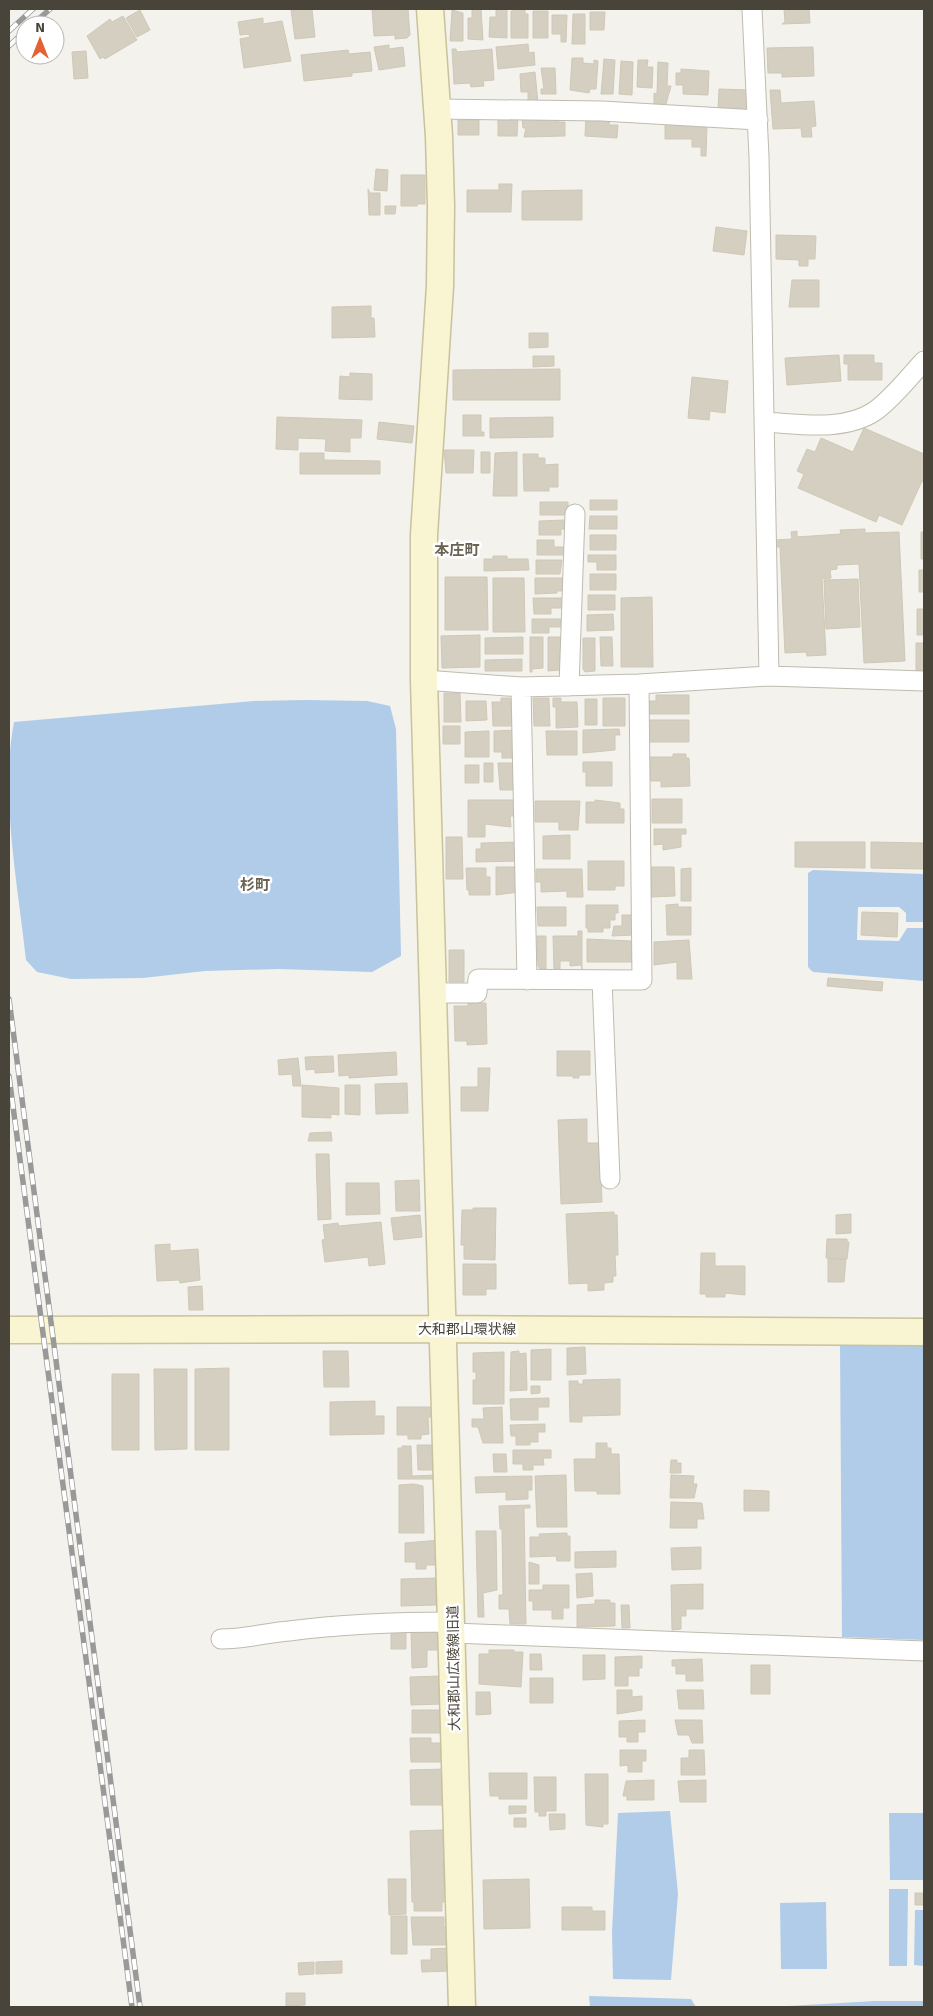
<svg xmlns="http://www.w3.org/2000/svg" width="933" height="2016" font-family="Signika,'Noto Sans JP',sans-serif">
	<style>
		.water { fill: #b0cce9 }
		.building { fill: #d5cfc2; stroke: #cfc8b6 }
		.lines { fill: none; stroke-linecap: round; stroke-linejoin: round }
		.street-casing { stroke: #bfbbaf; stroke-width: 21 }
		.secondary-casing { stroke: #c8c29d; stroke-width: 29 }
		.street { stroke: #fff; stroke-width: 19 }
		.secondary { stroke: #f9f4d1; stroke-width: 26 }
		.rail-casing { stroke: #999; stroke-width: 5.5 }
		.rail { stroke: #fff; stroke-width: 4; stroke-dasharray: 11; stroke-linecap: butt }
		.labels { text-anchor: middle; dominant-baseline: central; stroke-width: 5; stroke-linejoin: round; paint-order: stroke }
		.street-label { font-size: 14px; fill: #48443a; stroke: #fff }
		.neighbourhood-label { font-size: 15px; font-weight: bold; fill: #696353; stroke: #fff }
	</style>
	<rect width="100%" height="100%" fill="#f4f2ec"/>
	<!-- water -->
	<path class="water" d="M306,700L367,701L390,706L396,729L401,956L372,972L279,969L205,971L143,978L71,979L37,972L26,960C18,885 0,795 14,722L254,701Z
		M813,870L924,874V922H906V913L899,907H858L857,940L899,941L907,928H924V981L813,972L808,967V873Z
		M840,1345L924,1346V1640L842,1637Z
		M670,1811L678,1894L671,1980L613,1979L612,1932L618,1813Z
		M889,1813H924V1880H890Z
		M889,1889H908L907,1966H889Z
		M826,1902L827,1969H781L780,1903Z
		M915,1910H924V1966L914,1965Z
		M589,1996L691,1999L696,2007H590Z
		M875,2001H924V2007H771Z"/>
	<!-- building -->
	<path class="building" d="M312,9L315,37L295,39L291,10Z
		M372,9H408L410,35L407,38L395,39V35L374,36Z
		M472,9H481L483,40L468,39V18H472Z
		M496,9H507V38L489,37L490,17H496Z
		M514,9H525V14H528V38H511V11H514Z
		M784,9H809L810,23L782,24L785,22Z
		M140,10L150,30L137,37L126,18Z
		M452,10L463,13V41H450Z
		M533,11H548V38H533Z
		M590,12H605L604,30H590Z
		M573,14H585V44H572Z
		M552,15H567L566,42H561V34H552Z
		M123,16L137,40L105,59L103,57L100,59L87,36L110,19L112,22Z
		M263,18V24L282,21L291,61L244,68L240,39L250,37L249,34L240,35L238,22Z
		M528,44L529,53L534,52L535,65L498,69L496,47Z
		M389,45V49L403,47L405,66L379,70L374,47Z
		M813,47L814,76L782,77V73H768L767,48Z
		M452,49H456L457,52L492,49L494,80L483,81L484,86L471,87L470,83L454,84Z
		M348,50L349,54L370,52L372,71L352,73V76L304,81L301,55Z
		M86,51L88,78L74,79L72,52Z
		M572,58H583V63L594,64V60L598,61L596,89H590L589,93L570,90Z
		M604,59L615,60L613,94H601Z
		M638,60H648L647,67H653L652,88L637,87Z
		M621,61L633,62L632,95L619,94Z
		M658,62L668,63L667,86H671L666,104H654V93L657,94Z
		M541,68H555L556,94H541V89H544Z
		M681,69L709,71L708,95L683,94V85H676V73H681Z
		M535,72L538,103H528V92H521L520,74Z
		M719,89L749,90L748,111L718,109Z
		M770,90H780L781,103L814,101L816,126L811,127L812,137H802L801,128L773,129Z
		M498,117H518L517,136H498Z
		M586,118L610,119L609,125H618L617,138L585,136Z
		M522,119H558V122H565V136L524,137L526,128H523Z
		M458,120H479V135H458Z
		M665,124L707,125L706,156H701V147H692V139H665Z
		M376,169L388,170L387,191L374,190Z
		M401,175H425V204H417V206H401Z
		M499,184H512L511,212H467V190H499Z
		M368,189L370,193H380V215H369Z
		M582,190V220H522V191Z
		M385,206H396L395,214H385Z
		M716,227L747,231L744,255L713,251Z
		M776,235L816,236L815,259H808V266H799V260L776,259Z
		M792,280H819V307H789Z
		M371,306V318H374L375,337L332,338V307Z
		M529,333H548V347L529,348Z
		M839,355L841,381L787,385L785,358Z
		M844,355H874V363H882V380H848V364H844Z
		M533,356H554V366L533,367Z
		M560,369V400H453V370Z
		M350,373L372,374V400L339,399L340,376L350,377Z
		M692,377L728,381L725,413L710,411L709,420L688,418Z
		M463,415H481V432H484V436H463Z
		M277,417L362,420L361,438H350V452L325,451L326,439L298,438V450L276,449Z
		M553,417V437L490,438V418Z
		M379,422L414,426L412,443L377,439Z
		M864,428L924,454V482L922,481L902,525L879,515L876,522L798,488L804,474L797,471L807,449L815,452L821,438L853,452Z
		M444,450H474L473,473H446Z
		M481,452H490V473H481Z
		M517,452V496H493L495,453Z
		M300,453H324V460L380,461V474H300Z
		M523,454H538V458H545V465L558,464V487H549V491H524Z
		M590,500H617V510H590Z
		M540,502H568V515H540Z
		M590,516H617V529H589Z
		M565,520V529H561V535H539V521Z
		M865,529V533L899,532L905,661L864,663L859,564L837,565V569L830,570L831,578L822,579L826,655L807,656L806,652L785,653L780,547H775V540L792,539L791,532L797,531V537L841,534L840,530Z
		M921,532H924V559H921Z
		M590,535H616V550H590Z
		M537,540H554V547H565V555H537Z
		M588,555H616V570H597V562H588Z
		M493,556H507V559H528L529,570L484,571V559H493Z
		M536,560H562L560,574H536Z
		M919,570H924V592H919Z
		M590,574H616V590H590Z
		M445,577H487L488,630H445Z
		M493,578H524L525,632H493Z
		M535,578H563V591H557V593L535,594Z
		M858,579L860,627L826,629L824,580Z
		M588,595H615V610H588Z
		M652,597L653,667H621V598Z
		M533,598H563V608H551V614H534Z
		M917,609H924V635H917Z
		M613,614L614,630L587,631V615Z
		M532,619H561V627H549V633H532Z
		M480,635V667L442,668L441,636Z
		M523,637V654H485V638Z
		M530,637H543V668L532,669V672H530Z
		M548,637H561L560,670L548,671Z
		M600,637H612L613,666H601Z
		M583,638H595V671L585,672L583,669Z
		M916,643H924V671H916Z
		M522,659V671H485V660Z
		M444,693H460L461,722H444Z
		M656,695H689V714H649V701H656Z
		M501,698H510L513,726H493L492,702H501Z
		M533,698H549L550,726H534Z
		M553,698H561V702H577L578,727L556,728V707H553Z
		M603,698H625V726H603Z
		M585,699H597V725H585Z
		M466,701H486L487,720L466,721Z
		M649,720H689V742H646V734H649Z
		M443,726H460V744H443Z
		M619,729L620,735H615V750L583,753V730Z
		M516,730V751H511L512,758H502V752H494V731Z
		M489,731V757H465V732Z
		M546,731H577V755H547Z
		M673,754H686V758H689L690,786L661,787V781H651L649,757H673Z
		M583,762H612V786H586V772H583Z
		M484,763H493V782H484Z
		M498,763H517V790H500Z
		M465,765H479V783H465Z
		M652,799H682V823H652Z
		M468,800H516L517,816H510L511,827L485,824V837H468Z
		M595,800L620,803V809H624V823H586V802H595Z
		M535,801H580L578,830H559V822H535Z
		M654,829H686V834H681V847L663,850V844L654,845Z
		M570,835V859H543V836Z
		M446,837H462L463,879H446Z
		M518,842V861L476,862V849H481V843Z
		M795,842H865V868L795,867Z
		M871,842L924,843V869L871,868Z
		M588,861H624V886H615V890H588Z
		M496,867H518L519,892L496,895Z
		M651,867H674L675,896L651,897Z
		M466,868H486V877H490V895H469V890H467Z
		M691,868V901H681V869Z
		M536,869H582L583,897H567V891L541,892V882H536Z
		M678,904V907H691V935H667L666,905Z
		M586,905H618V913H615V920H610V928H603V932H588V928H586Z
		M537,907H566V926H538Z
		M862,912L898,913L897,937L861,935Z
		M622,915H632L633,935L612,936L614,926H622Z
		M578,931H582V969L581,965L570,966V961H560V969H554L553,936H578Z
		M537,936H546V969H540L538,966Z
		M587,939L631,941L632,962H587Z
		M689,940L692,979H677V962L654,965V942Z
		M449,950H464V982H449Z
		M828,978L883,982L882,991L827,986Z
		M468,1003H486L487,1044L467,1045V1041H455L454,1006H468Z
		M557,1051H590V1075H579V1078H573V1076H557Z
		M396,1052L397,1075L349,1078V1075L339,1076L338,1055Z
		M333,1056L334,1072L315,1073V1069L306,1070L305,1057Z
		M298,1058L301,1086H293L292,1074L279,1075L278,1060Z
		M478,1068H490L488,1111H461V1087H478Z
		M407,1083L408,1113L376,1114L375,1084Z
		M302,1085L339,1088V1115L331,1114V1118L302,1117Z
		M345,1085H360V1115L345,1114Z
		M587,1119V1143H600L602,1202L561,1204L558,1120Z
		M331,1132L332,1141H308L310,1133Z
		M316,1154H329L331,1219L318,1220Z
		M419,1180L420,1211H396L395,1181Z
		M346,1183H379L380,1214L346,1215Z
		M473,1208H496L495,1260L464,1259V1245H461L462,1210H473Z
		M614,1212V1215H617L618,1255H615L616,1276H613V1282L604,1283V1290L588,1291V1283L569,1284L566,1214Z
		M851,1214V1233L836,1234V1215Z
		M420,1215L422,1237L394,1240L391,1218Z
		M381,1222L385,1264L369,1266L368,1257L325,1262L322,1240L325,1239L323,1225L338,1223L339,1226Z
		M827,1239H847V1242H849L847,1259L826,1258Z
		M170,1244V1251L198,1249L200,1280L180,1283L179,1280L157,1281L155,1245Z
		M701,1253H715V1266H745V1295L725,1293V1297H706V1294H700Z
		M828,1259H846L844,1282H828Z
		M463,1264H496V1289H486V1295H463Z
		M202,1286L203,1310H189L188,1287Z
		M585,1347L586,1374L567,1375V1348Z
		M551,1349V1380H531V1350Z
		M323,1351H348L349,1387H324Z
		M519,1351V1354L526,1353L527,1390L510,1391L511,1352Z
		M504,1352V1404H473V1380H476V1372H473V1353Z
		M229,1368V1450H195V1369Z
		M154,1369H187V1449L155,1450Z
		M112,1374H139V1450H112Z
		M620,1379V1415L582,1416V1422H570L569,1381H578V1384H583V1380Z
		M531,1386H540V1393L531,1394Z
		M549,1398V1407H538V1420H511L510,1399Z
		M375,1401V1416H384V1434L330,1435V1402Z
		M397,1407H435V1417H428L429,1434L421,1435V1439H408V1435H397Z
		M502,1407L503,1443H483L478,1427H472V1419H484L483,1408Z
		M545,1424V1432H538V1442H530V1445H516V1436H511L510,1425Z
		M596,1443H607V1448H611V1454H619L620,1494H597V1491H575L574,1459H596Z
		M417,1445H437V1470H418Z
		M402,1446H411L412,1476L437,1475V1479H398V1448H402Z
		M513,1450H551V1458H543L544,1465H533V1470H523V1464H513Z
		M493,1454H506L507,1472H494Z
		M671,1460H677V1463H681V1473H670Z
		M566,1475L567,1527H537L535,1476Z
		M671,1475L694,1476L693,1484H697L694,1498H670Z
		M532,1476V1490H528V1499L506,1500V1492L476,1493L475,1477Z
		M414,1484L423,1486L424,1533H399V1485Z
		M744,1490L769,1491V1511H744Z
		M671,1502L702,1503L704,1519H697V1528H670Z
		M530,1505V1508H524L526,1624H510L509,1609H499V1595H503L502,1529H500L499,1506Z
		M476,1531H496L497,1590L483,1593L484,1617H478Z
		M567,1533V1536H570V1561H557L556,1556L530,1557V1537H540L539,1534Z
		M441,1540V1565H426V1569H416V1562H405V1543Z
		M701,1547V1569L672,1570L671,1548Z
		M616,1551V1567L575,1568V1552Z
		M529,1562L539,1565V1584H529Z
		M592,1573L593,1596L577,1598L576,1574Z
		M436,1578V1605L401,1606V1579Z
		M703,1584V1609H686V1616H681V1629L672,1630L671,1585Z
		M543,1585H569V1608H563V1619H552V1610H533V1601H529V1590H543Z
		M595,1600H610V1603H615V1626L577,1627V1605L595,1604Z
		M621,1605H629L630,1628H622Z
		M391,1628H406V1649H391Z
		M431,1629V1632H439V1650H427V1667L412,1668L411,1630Z
		M489,1650H514V1652H523L521,1687L479,1684V1654H489Z
		M530,1654H541L542,1670H530Z
		M583,1655H605V1679L583,1680Z
		M642,1656V1668H639V1676H628V1686H615V1657Z
		M702,1659L703,1681H686V1674H676V1666H672V1660Z
		M751,1665H770V1694H751Z
		M441,1676L442,1704L411,1705L410,1677Z
		M530,1678H553V1703H530Z
		M617,1690H632V1697L642,1696V1710L617,1714Z
		M677,1690H703L704,1709H679Z
		M476,1692H490L491,1714L476,1715Z
		M412,1710H442V1733H412Z
		M645,1720V1732H638V1742H627V1737H619V1721Z
		M675,1720H702L703,1743H692L689,1735H678Z
		M410,1738H431V1743H443L444,1762H411Z
		M620,1750H646V1761H642V1772H628V1765L620,1766Z
		M689,1750H704L705,1775H681V1758H689Z
		M445,1769L446,1805H411L410,1770Z
		M489,1773H527V1799H499V1796H490Z
		M585,1774H608V1824H603V1827L586,1825Z
		M534,1777H556V1811H546V1816H539V1812H535Z
		M654,1780V1800H627V1796H623L626,1781Z
		M706,1780V1802H680L678,1781Z
		M509,1806H526V1813L509,1814Z
		M549,1814H565V1829L550,1830Z
		M514,1818H526V1827H514Z
		M443,1830L444,1902H442V1911H414V1902H412L410,1831Z
		M388,1879H406V1914L389,1915Z
		M529,1879L530,1928L484,1929L483,1880Z
		M915,1893H924V1905H915Z
		M562,1907H592V1911H605V1930H562Z
		M391,1916H407V1954H391Z
		M411,1917H444V1927H449V1945H413Z
		M449,1948V1971L422,1972L421,1960H431V1949Z
		M342,1961V1973L316,1974V1962Z
		M314,1962V1974L299,1975L298,1963Z
		M286,1993H305V2005L286,2006Z"/>
	<g class="lines">
		<!-- street casing -->
		<g class="street-casing">
			<path id="street" d="M752,9L759,157L769,676
				M437,109L602,111L758,120
				M764,422C799,424 844,432 875,411C893,398 909,377 924,361
				M424,680L521,687L639,684L769,676L924,681
				M569,686L575,514
				M521,687L527,980
				M602,980L610,1179
				M434,993H477L478,979L642,980L639,684
				M453,1633L924,1651
				M221,1639C244,1639 266,1633 289,1631C343,1624 398,1622 452,1622"/>
		</g>
		<!-- secondary casing -->
		<g class="secondary-casing">
			<path id="secondary" d="M430,9L439,136L441,206L440,286L424,535V680L462,2007
				M9,1330L444,1329L924,1332"/>
		</g>
		<!-- street -->
		<use href="#street" class="street"/>
		<!-- secondary -->
		<use href="#secondary" class="secondary"/>
		<!-- rail casing -->
		<g class="rail-casing">
			<path id="rail" d="M32,25L50,9
				M9,31L33,9
				M9,46L25,31
				M9,999L140,2007
				M9,1076L132,2007"/>
		</g>
		<!-- rail -->
		<use href="#rail" class="rail"/>
	</g>
	<g class="labels">
		<!-- street labels -->
		<g class="street-label">
			<text x="467" y="1329">大和郡山環状線</text>
			<text transform="translate(454 1668) rotate(-91)">大和郡山広陵線旧道</text>
		</g>
		<!-- neighbourhood labels -->
		<g class="neighbourhood-label">
			<text x="457" y="550">本庄町</text>
			<text x="255" y="885">杉町</text>
		</g>
	</g>
	<!-- border -->
	<rect width="933" height="2016" fill="none" stroke="#48443a" stroke-width="20"/>
	<!-- north arrow -->
	<g transform="translate(40 40)"><circle r="24" fill="#ffffff" stroke="#b6b4b0"/>
	<path d="M0-4L9 19L0 12L-9 19Z" fill="#e26135"/>
	<text y="-8" font-size="14" font-weight="bold" text-anchor="middle" fill="#48443a">N</text>
	</g>
</svg>
